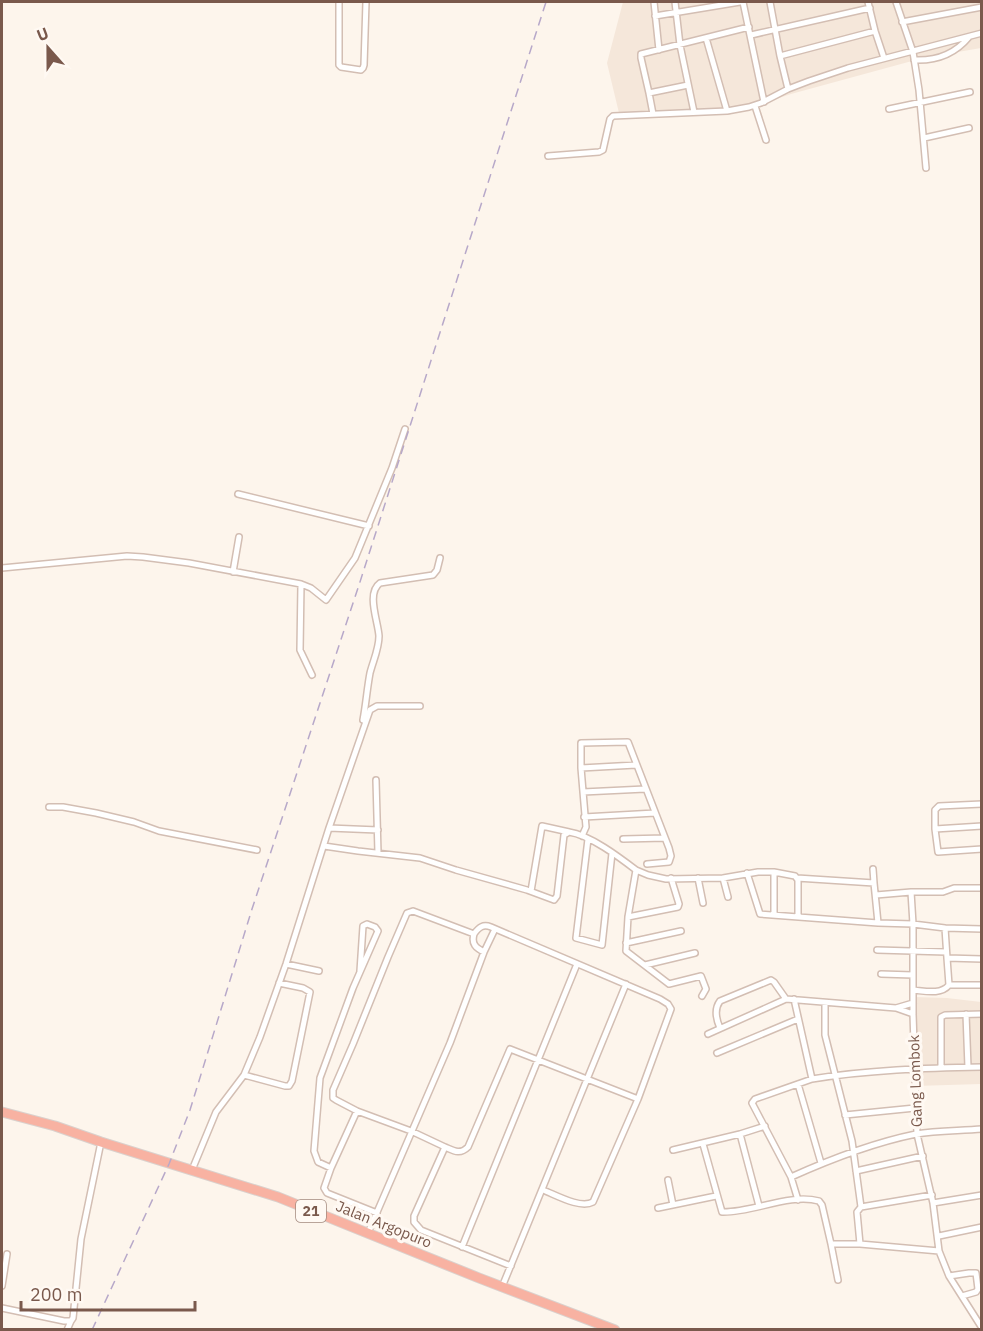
<svg xmlns="http://www.w3.org/2000/svg" width="983" height="1331" font-family="'IBM Plex Sans',sans-serif">
	<style>
		.residential { fill: #f5e7da }
		.lines { fill: none; stroke-linecap: round; stroke-linejoin: round }
		.street-casing { stroke: #d3beb3; stroke-width: 8 }
		.highway-casing { stroke: #dad1cd; stroke-width: 11 }
		.street { stroke: #fff; stroke-width: 5 }
		.highway { stroke: #f8b2a2; stroke-width: 9 }
		.rail { stroke: #b7a8c9; stroke-width: 1.5; stroke-dasharray: 9 6; stroke-linecap: butt }
		.labels { text-anchor: middle; dominant-baseline: central; stroke-width: 6; stroke-linejoin: round; paint-order: stroke }
		.shield { fill: #fff9f3; stroke: #a2897e; stroke-width: 1.5 }
		.shield-label { font-size: 14px; font-weight: bold; fill: #7a594c }
		.street-label { font-size: 15px; fill: #7a594c; stroke: #fff9f3 }
	</style>
	<rect width="100%" height="100%" fill="#fdf5ec"/>
	<!-- residential -->
	<path class="residential" d="M623,2H981V48L923,58L791,94L728,115L619,113L607,63Z
		M914,997L947,998L981,1002V1084L915,1086Z"/>
	<g class="lines">
		<!-- street casing -->
		<g class="street-casing">
			<path id="street" d="M339,2V65L341,67L361,70L363,68L364,65L366,2
				M654,2L659,50
				M675,2L680,45L694,112
				M743,2L764,102
				M770,2L780,56
				M868,2L875,31L884,58
				M896,2L913,52L919,90L926,168
				M655,16L740,2
				M902,22L982,7
				M751,35L870,8
				M706,38L727,111
				M914,60C935,61 955,54 969,37
				M688,85L649,93L641,58V54L749,27
				M788,89L780,56L875,31
				M649,93L653,114
				M755,106L766,140
				M889,109L970,92
				M924,138L969,128
				M548,156L599,152L603,150L610,119L613,116L727,111L749,107L761,103L788,89L809,81L848,68L982,33
				M238,494L369,526
				M2,568L127,556L143,557L189,563L301,584L311,588L326,600L355,558L392,468L405,429
				M233,572L239,537
				M301,584L300,650L312,675
				M363,720C366,704 367,689 370,673C373,661 379,649 379,636C378,621 366,593 380,583L433,575L437,570L440,558
				M581,768L636,765
				M376,780L378,853
				M583,792L645,789
				M982,804L939,806L935,810V829L938,852L982,849
				M49,807H63L96,813L134,822L159,831L257,850
				M584,817L655,813
				M329,828L378,830
				M935,829L982,826
				M582,836L586,827L581,768V743L628,742L669,848L671,856L669,862L647,864
				M588,839L576,938L602,945L612,853
				M623,839L665,838
				M324,846L358,851L420,858L456,870L527,890L554,900L557,896L564,835L569,832C590,835 619,857 636,870L628,917L626,951L669,984L701,976L706,989L702,996
				M873,869L874,883
				M636,870L648,875L666,879L723,878L758,872H774L795,876L798,880V917
				M774,872V915
				M747,873L760,914L878,923L913,924L945,928L947,958
				M698,878L703,903
				M723,878L728,897
				M797,878L874,883L878,923
				M531,891L542,826L569,832
				M911,892L913,924V1014L917,1134L933,1203L939,1251L949,1276L982,1328
				M876,895L911,892H943L954,888H982
				M628,917L678,907L679,904L671,878
				M945,928L982,929
				M474,934C479,927 483,924 491,927L660,999L668,1004L671,1009L638,1099L593,1202C580,1209 556,1195 543,1190
				M626,943L681,931
				M877,950L946,952
				M286,964L319,971
				M645,965L695,953
				M881,974L913,975
				M949,985L947,958L982,959
				M913,990C925,991 941,995 949,985H982
				M794,999L812,1079C868,1070 925,1068 982,1067
				M825,1003V1035L852,1141L861,1207
				M896,1008L913,1003
				M966,1014L968,1067
				M720,1028C716,1019 714,1009 720,1001L771,980L774,982L786,999
				M708,1034L786,999L896,1008L913,1014
				M717,1053L798,1019
				M941,1067V1017L945,1015L982,1014
				M244,1075L285,1086H289L292,1081L310,992L303,988L279,983
				M798,1084L821,1163
				M357,1111L331,1168L324,1188L327,1193L377,1213
				M845,1115L915,1108
				M740,1134L759,1206
				M703,1144L722,1212C752,1213 789,1193 819,1201L822,1205L831,1244H860L939,1251
				M445,1147L411,1131L357,1111L336,1100L333,1098V1090L353,1044L388,957L407,913L413,911L474,934C471,944 476,948 484,952
				M673,1150L740,1134L765,1126
				M331,1168L318,1162L314,1151L320,1078L353,988L378,931L375,927L367,924L363,926L360,971
				M192,1170L216,1112L244,1075L260,1037L286,964L329,828L370,710L377,706H420
				M856,1171L923,1156
				M791,1177C831,1159 872,1143 916,1134C937,1130 960,1131 982,1129
				M668,1180L673,1205
				M798,1200L791,1177L752,1103L755,1099L812,1079
				M933,1203L982,1195
				M658,1208L716,1196
				M368,1233L450,1043L484,952L495,929
				M939,1236L982,1227
				M831,1244L838,1280
				M860,1244L857,1212L861,1207L932,1195
				M462,1247L577,964
				M511,1266L421,1230L414,1222V1216L445,1147C454,1151 460,1155 468,1147L510,1049L638,1099
				M949,1276L969,1273H976L978,1289L976,1292L962,1296
				M2,1286L7,1254
				M502,1287L626,984
				M2,1308L64,1321H71L73,1318L81,1239L101,1142
				M67,1330L71,1321"/>
		</g>
		<!-- highway casing -->
		<g class="highway-casing">
			<path id="highway" d="M2,1112L55,1126L101,1142L278,1197L479,1278L615,1330"/>
		</g>
		<!-- street -->
		<use href="#street" class="street"/>
		<!-- highway -->
		<use href="#highway" class="highway"/>
		<!-- rail -->
		<path class="rail" d="M92,1330L169,1164L190,1110L252,909L359,585L546,2"/>
	</g>
	<g class="labels">
		<!-- shield labels -->
		<rect class="shield" x="296" y="1200" width="30" height="22" rx="4.5"/>
		<g class="shield-label">
			<text x="311" y="1211">21</text>
		</g>
		<!-- street labels -->
		<g class="street-label">
			<text transform="translate(915 1081) rotate(-92)">Gang Lombok</text>
			<text transform="translate(384 1224) rotate(22)">Jalan Argopuro</text>
		</g>
	</g>
	<!-- border -->
	<rect width="983" height="1331" fill="none" stroke="#7a594c" stroke-width="6"/>
	<!-- north arrow -->
	<g transform="translate(48 48) rotate(339)" stroke="#fff9f3" stroke-width="4.5" paint-order="stroke">
	<path d="M0-4.5L10 22L0 15L-10 22Z" fill="#7a594c"/>
	<text y="-9" font-size="16" font-weight="bold" text-anchor="middle" fill="#7a594c">U</text>
	</g>
	<!-- scale -->
	<path d="M21 1301v9h174v-9" fill="none" stroke="#7a594c" stroke-width="3"/>
	<text x="30" y="1301" font-size="18" fill="#7a594c" stroke="#fff9f3" stroke-width="4.5" paint-order="stroke">200 m</text>
</svg>
